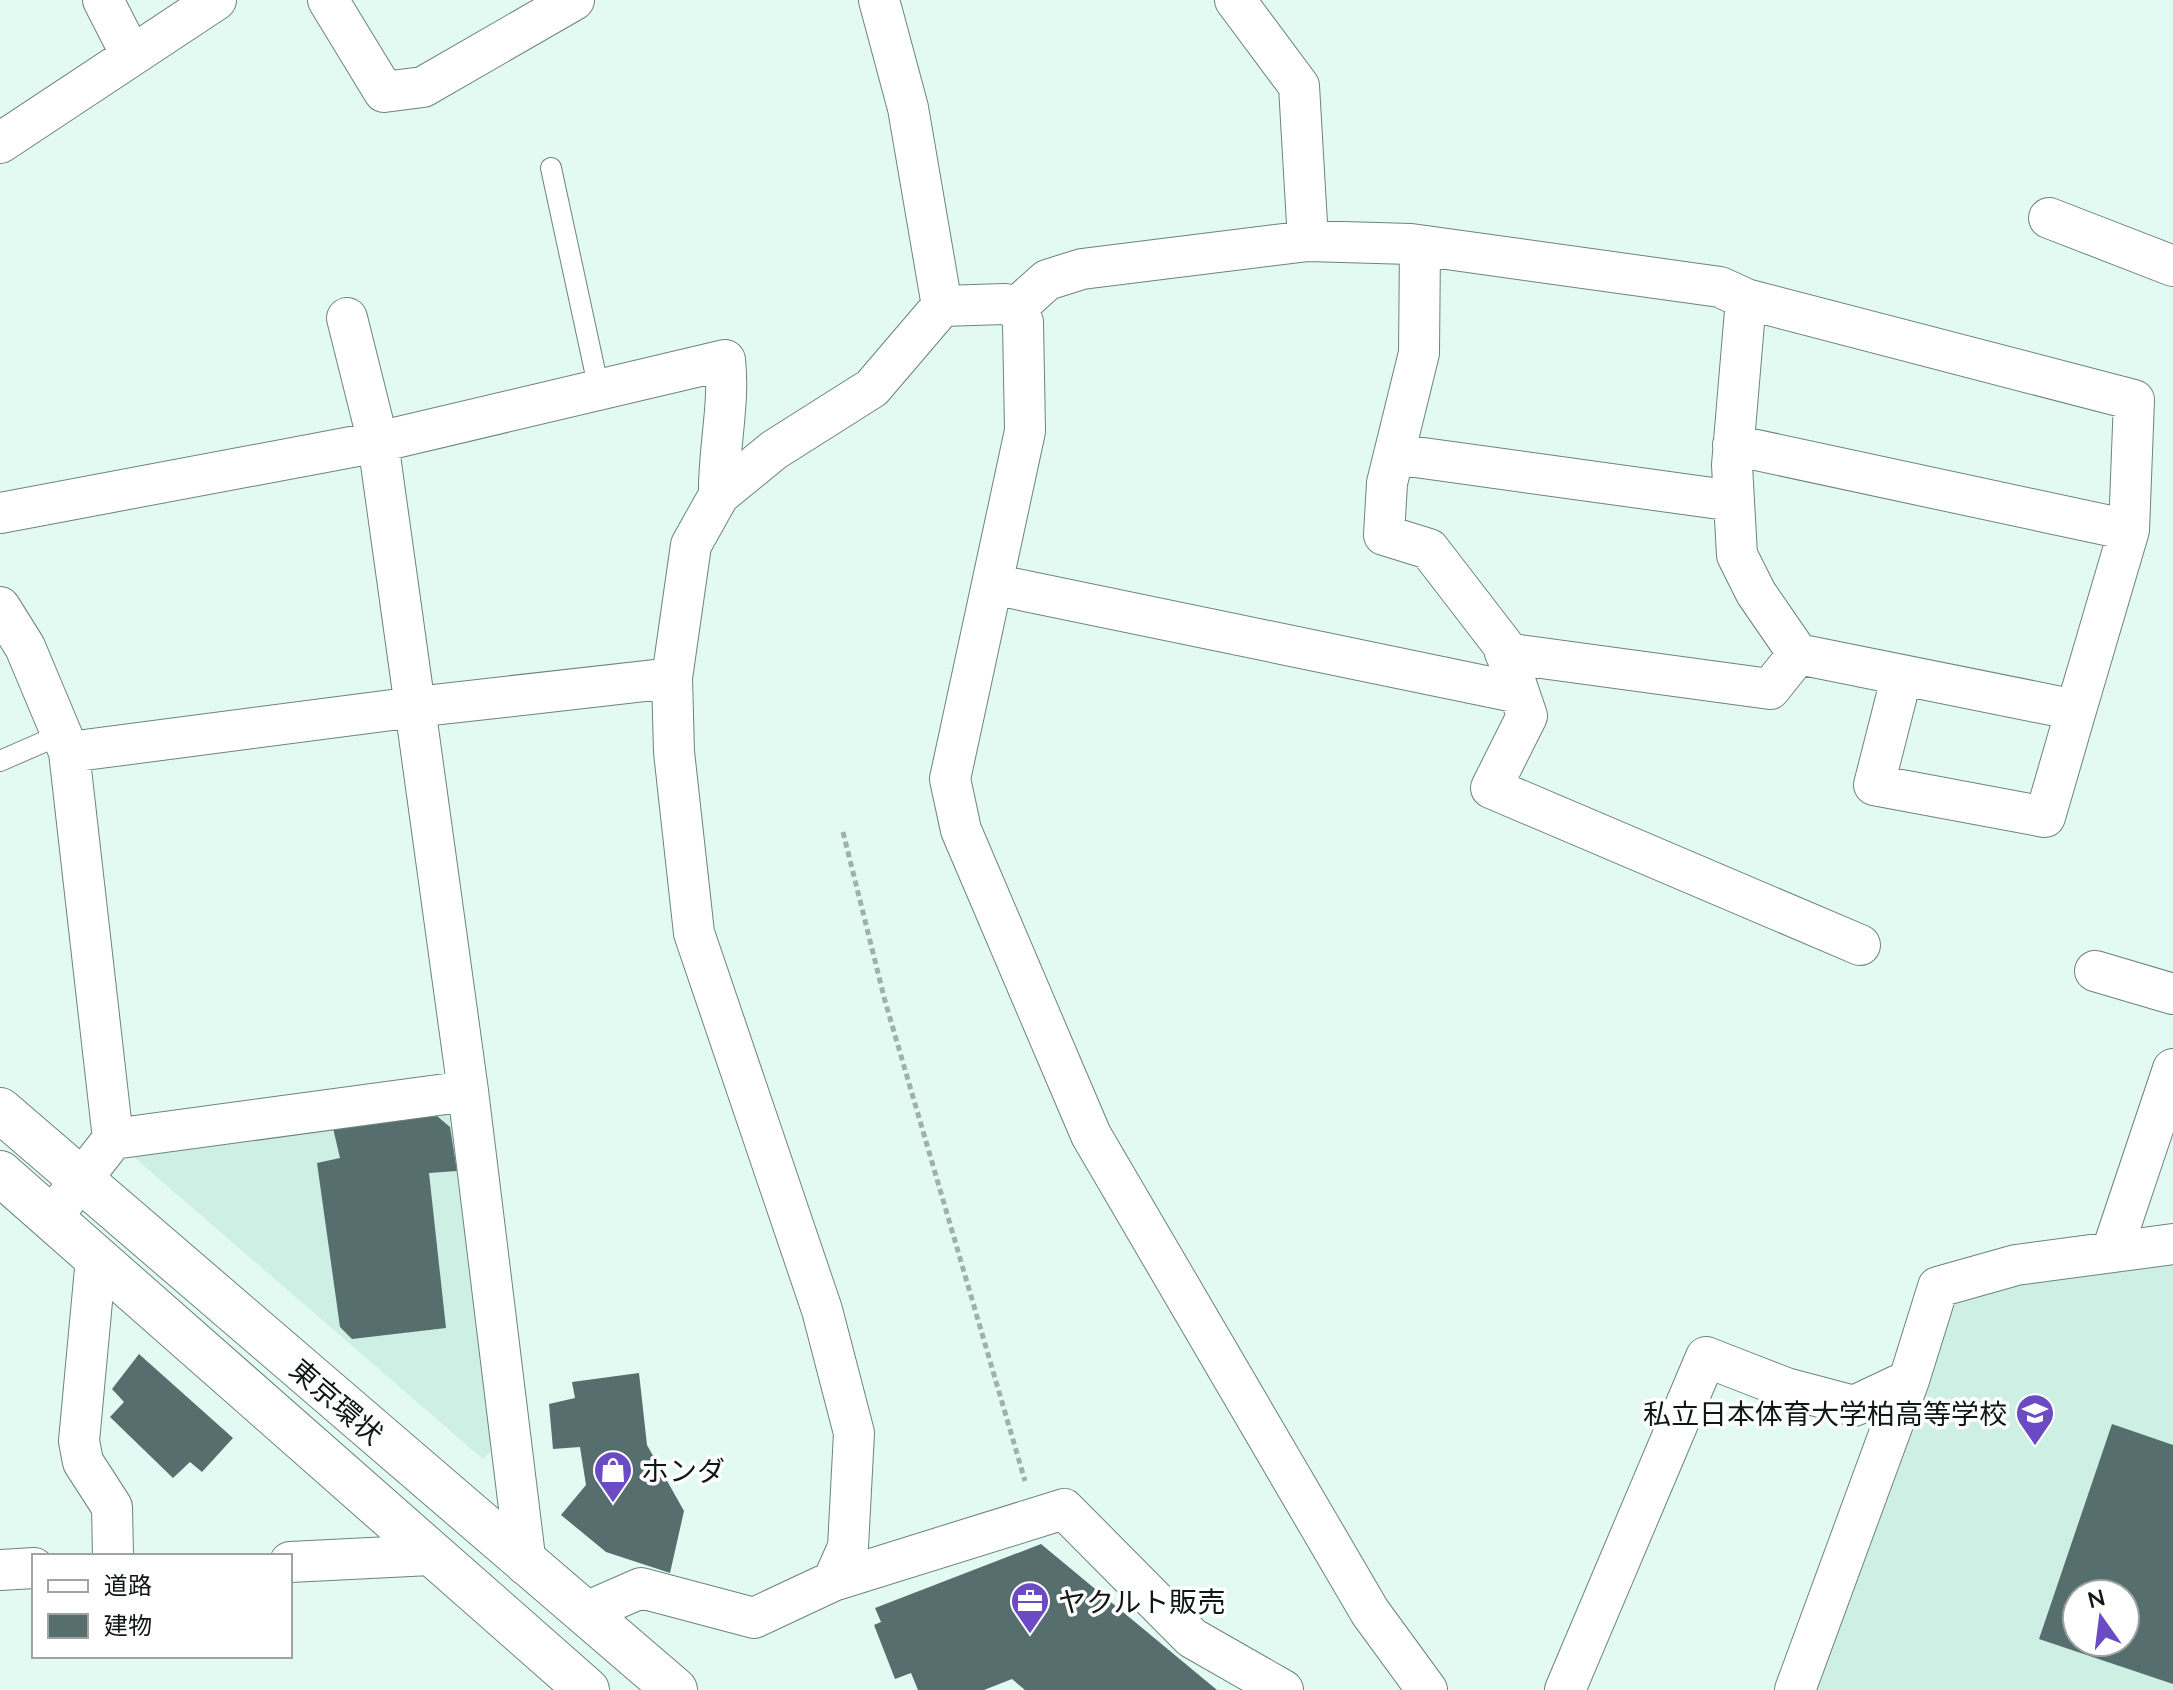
<svg xmlns="http://www.w3.org/2000/svg" width="2173" height="1690" font-family="Lato,'Noto Sans JP',sans-serif">
	<style>
		.built { fill: #ceefe3; fill-rule: evenodd }
		.building { fill: #576e6e; fill-rule: evenodd }
		.lines { fill: none; stroke-linecap: round; stroke-linejoin: round }
		.lane-casing { stroke: #6d837c; stroke-width: 22 }
		.street-casing { stroke: #6d837c; stroke-width: 42 }
		.highway-casing { stroke: #6d837c; stroke-width: 46 }
		.path { stroke: #9fb1ab; stroke-width: 5; stroke-dasharray: 6 4; stroke-linecap: butt }
		.lane { stroke: #fff; stroke-width: 20 }
		.street { stroke: #fff; stroke-width: 40 }
		.highway { stroke: #fff; stroke-width: 44 }
		.labels { text-anchor: middle; dominant-baseline: central; stroke-width: 7; stroke-linejoin: round; paint-order: stroke }
		.street-label { font-size: 28px; fill: #101815; stroke: #fff }
		.poi-label { font-size: 28px; fill: #101815; stroke: #fff; text-anchor: start }
	</style>
	<rect width="100%" height="100%" fill="#e2faf2"/>
	<!-- built -->
	<path class="built" d="M438,1108L457,1121L497,1444L483,1459L135,1158L144,1149Z
		M2173,1260V1690H1808L1950,1300L2029,1274ZM2077,1594H2125V1642H2077Z"/>
	<!-- building -->
	<path class="building" d="M437,1116L450,1127L457,1171L429,1173L446,1328L352,1339L340,1327L317,1163L340,1158L333,1128Z
		M139,1354L233,1438L202,1472L190,1462L173,1478L110,1417L124,1402L112,1389Z
		M639,1373L647,1445L684,1511L670,1573L606,1552L561,1515L586,1485L580,1447L553,1449L549,1404L575,1398L572,1382Z
		M2112,1424L2173,1445V1684L2039,1639ZM2077,1594H2125V1642H2077Z
		M1041,1544L1217,1690H1025L1012,1679L984,1690H918L911,1673L895,1679L874,1625L881,1622L875,1608Z"/>
	<g class="lines">
		<!-- lane casing -->
		<g class="lane-casing">
			<path id="lane" d="M551,168L599,390
				M0,761L62,734"/>
		</g>
		<!-- street casing -->
		<g class="street-casing">
			<path id="street" d="M103,0L131,55
				M328,0L384,92L423,87L574,0
				M879,0L908,108L942,306L1005,304L1017,307L1023,322L1025,431L950,779L961,830L1091,1135L1370,1612L1427,1690
				M1235,0L1299,86L1308,241
				M0,143L216,0
				M2049,218L2173,266
				M1420,246L1419,353L1387,483L1384,535L1429,549L1503,645L1527,716L1491,788L1860,945
				M1017,307L1047,280L1082,269L1308,241L1411,244L1720,287L1746,299L1732,465L1737,555L1756,593L1798,654L2076,710L2045,817L1874,785L1902,675
				M1733,445L2129,530L2134,400L1746,299
				M1394,454L1734,501
				M0,513L378,442L725,360C730,405 718,450 719,495
				M992,584L1519,693
				M0,607L25,647L69,752L113,1139L51,1218
				M1505,653L1770,689L1798,654
				M2076,710L2129,530
				M69,752L415,707L378,442L347,318
				M2095,971L2173,994
				M113,1139L468,1091
				M2112,1251L2173,1069
				M96,1258L79,1441L83,1462L112,1507L113,1556
				M290,1562L430,1555
				M526,1565L468,1091L415,707L672,678
				M0,1570L34,1568
				M833,1581L848,1547L854,1433L822,1310L694,933L674,752L672,678L691,545L719,495L774,450L872,388L942,306
				M586,1612L641,1588L754,1618L833,1581L1064,1509L1192,1638L1283,1690
				M1565,1690L1706,1357L1786,1388L1854,1406L1909,1380
				M1795,1690L1909,1380L1938,1287L2016,1265L2173,1244"/>
		</g>
		<!-- highway casing -->
		<g class="highway-casing">
			<path id="highway" d="M0,1110L675,1690
				M0,1173L587,1690"/>
		</g>
		<!-- path -->
		<path class="path" d="M843,832L885,1001L1025,1481"/>
		<!-- lane -->
		<use href="#lane" class="lane"/>
		<!-- street -->
		<use href="#street" class="street"/>
		<!-- highway -->
		<use href="#highway" class="highway"/>
	</g>
	<!-- icons -->
	<defs>
		<g id="school-pin" transform="scale(2)"><path d="M0 17L-7.5 6A9.5 9.5 0 1 1 7.5 6Z" fill="#6b4bc4" stroke="#fff"/><path d="M0-5L7-2L0 1L-7-2ZM-4 1L0 2.5L4 1V4Q0 6-4 4Z" fill="#fff"/></g>
		<g id="shop-pin" transform="scale(2)"><path d="M0 17L-7.5 6A9.5 9.5 0 1 1 7.5 6Z" fill="#6b4bc4" stroke="#fff"/><path d="M-5-2.5h2.3a2.7 3.5 0 0 1 5.4 0H5L5.5 6h-11ZM-1.5-2.5h3a1.5 2.3 0 0 0-3 0Z" fill="#fff"/></g>
		<g id="office-pin" transform="scale(2)"><path d="M0 17L-7.5 6A9.5 9.5 0 1 1 7.5 6Z" fill="#6b4bc4" stroke="#fff"/><path d="M-6-3h4V-5.5h4V-3h4V5H-6ZM-1-4.5V-3h2v-1.5ZM-6 0V1H6V0Z" fill="#fff"/></g>
	</defs>
	<g fill-rule="evenodd">
		<use href="#school-pin" x="2035" y="1413"/>
		<use href="#shop-pin" x="613" y="1470"/>
		<use href="#office-pin" x="1030" y="1601"/>
	</g>
	<g class="labels">
		<!-- street labels -->
		<g class="street-label">
			<text transform="translate(337 1401) rotate(41)">東京環状</text>
		</g>
		<!-- poi labels -->
		<g class="poi-label">
			<text x="2007" y="1413" text-anchor="end">私立日本体育大学柏高等学校</text>
			<text x="641" y="1470">ホンダ</text>
			<text x="1058" y="1601">ヤクルト販売</text>
		</g>
	</g>
	<!-- legend -->
	<rect x="32" y="1554" width="260" height="104" fill="#ffffff" stroke="#9fa3a1" stroke-width="2"/>
	<rect x="48" y="1580" width="40" height="12" fill="#ffffff" stroke="#9fa3a1" stroke-width="2"/>
	<text x="104" y="1594" font-size="24" fill="#101815">道路</text>
	<rect x="48" y="1614" width="40" height="24" fill="#576e6e" stroke="#9fa3a1" stroke-width="2"/>
	<text x="104" y="1634" font-size="24" fill="#101815">建物</text>
	<!-- north arrow -->
	<g transform="translate(2101 1618) rotate(346)"><circle r="38" fill="#ffffff" stroke="#9fa3a1" stroke-width="2"/>
	<path d="M0-6L14 30L0 20L-14 30Z" fill="#6b4bc4"/>
	<text y="-12" font-size="22" font-weight="bold" text-anchor="middle" fill="#101815">N</text>
	</g>
</svg>
